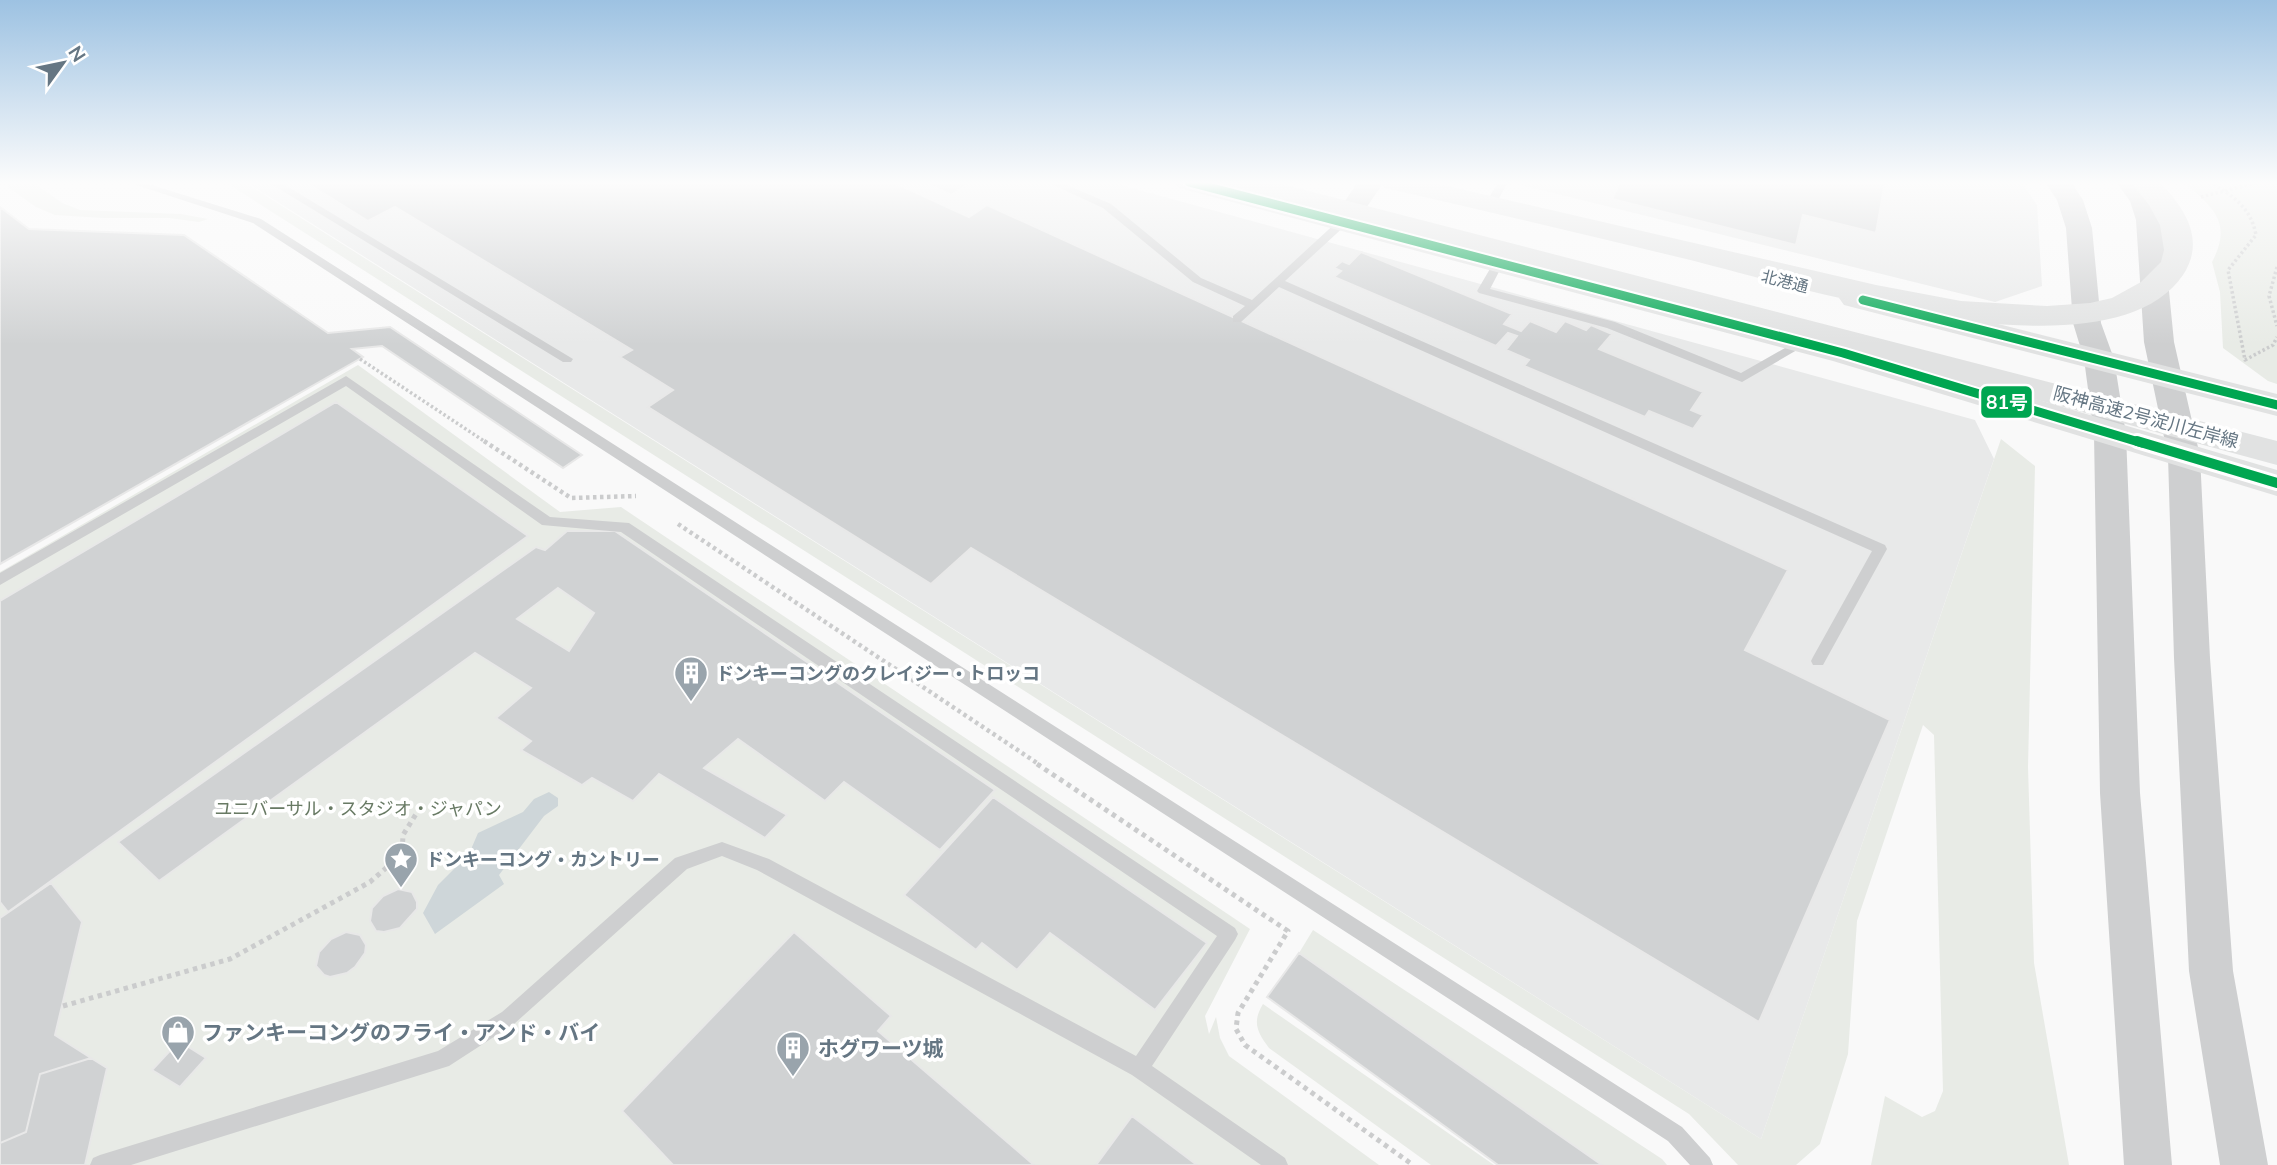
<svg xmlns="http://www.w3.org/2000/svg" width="2277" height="1165" font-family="Mulish,'Noto Sans JP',sans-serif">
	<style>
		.built { fill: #e8e9e9 }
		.green { fill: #e8ebe6 }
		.water { fill: #ced6d9 }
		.building { fill: #d0d2d3; stroke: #e8e8e8; stroke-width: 2; fill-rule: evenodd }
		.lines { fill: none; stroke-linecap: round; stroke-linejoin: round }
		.path-far2 { stroke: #cbcccd; stroke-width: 3.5; stroke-dasharray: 2.5 2.5; stroke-linecap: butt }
		.path-far1 { stroke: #cbcccd; stroke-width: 4.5; stroke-dasharray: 3.5 3.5; stroke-linecap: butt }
		.path { stroke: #cbcccd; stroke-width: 5; stroke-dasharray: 4.5 4.5; stroke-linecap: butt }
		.service { fill: #cecfd0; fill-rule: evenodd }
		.tertiary { fill: #cecfd0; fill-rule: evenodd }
		.primary { fill: #e1e2e2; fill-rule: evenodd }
		.motorway { fill: #e1e2e2; fill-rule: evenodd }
		.bus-1-far1-casing { stroke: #fff; stroke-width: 13 }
		.bus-1-casing { stroke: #fff; stroke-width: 16 }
		.bus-1-far1 { stroke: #00a651; stroke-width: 9 }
		.bus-1 { stroke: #00a651; stroke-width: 10 }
		.labels { text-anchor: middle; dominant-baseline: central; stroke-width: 7; stroke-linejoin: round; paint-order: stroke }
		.far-street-label { font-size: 16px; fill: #657683; stroke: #fff }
		.street-label { font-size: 18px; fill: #657683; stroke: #fff }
		.poi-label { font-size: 18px; font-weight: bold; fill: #657683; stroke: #fff; text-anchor: start }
		.park-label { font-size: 18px; fill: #687a64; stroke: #fff }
		.near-poi-label { font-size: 21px; font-weight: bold; fill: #657683; stroke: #fff; text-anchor: start }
		.line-badge { stroke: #fff; stroke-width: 2.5 }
		.badge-label { font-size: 19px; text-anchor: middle; font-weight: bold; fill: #fff }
	</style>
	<rect width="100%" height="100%" fill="#f9f9f9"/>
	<!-- built -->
	<path class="built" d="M246,182H1110L1975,420L1994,459L1761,1139Z
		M1509,182H2021L2037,205L2042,286L1995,302Z"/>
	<!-- green -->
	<path class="green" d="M1,182H33L62,203L80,210L181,214L208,219L199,222L169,218H103L55,215L36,207Z
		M225,182H244L1761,1139L2001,439L2035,466L2028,767L2034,963L2069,1165H1871L1885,1096L1922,1117L1935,1111L1943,1091L1934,735L1923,725L1857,921L1848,1054L1820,1144L1796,1165H1738L1689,1114Z
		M2183,182H2277V384L2268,381L2223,348L2220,292L2212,262C2233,222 2213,207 2183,182Z
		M358,365L560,512L621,507L1250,929L1205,1016L1209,1034L1216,1017L1220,1038L1229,1056L1379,1165H0V572Z
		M1313,930L1662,1159L1667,1165H1602L1299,953Z
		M1263,1004L1494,1165H1431L1269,1048C1257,1032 1252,1022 1263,1004Z"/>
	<!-- water -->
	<path class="water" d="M549,792L558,798V806L544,816L499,875L504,884L435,934L423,913L438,885L469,854L478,833L523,812L534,799Z"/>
	<!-- building -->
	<path class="building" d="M893,182L969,217L987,205L1788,570L1745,650L1890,720L1759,1022L971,548L931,584L648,407L673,390L620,357L632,350L395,207L368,221L307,183Z
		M924,182H971L951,195Z
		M1620,182H1885L1876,233L1803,215L1796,245L1612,199Z
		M0,207L29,229L184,235L328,333L390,327L582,455L563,468L382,346L352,349L363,357L0,564Z
		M1361,252L1512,314L1504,324L1521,331L1530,321L1556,332L1565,321L1586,330L1591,325L1612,334L1599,349L1703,392L1691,410L1703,415L1693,429L1649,411L1645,417L1524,366L1529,360L1506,350L1517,336L1508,333L1496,346L1334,277L1341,271L1334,268L1342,261L1349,264Z
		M336,402L528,536L8,912L0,902V601Z
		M567,531H615L995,790L940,850L844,782L825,801L738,739L704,768L787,815L765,838L659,774L633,801L592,778L582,785L521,750L531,741L496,718L531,688L475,653L159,881L118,842L536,547L545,550ZM558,588L594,613L569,651L517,619Z
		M993,797L1207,943L1155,1010L1050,933L1017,970L982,943L976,950L904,895Z
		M51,883L82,922L55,1035L91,1058L40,1074L26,1132L0,1143V918Z
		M398,889L412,892L417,902V909L400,928L384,932L376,931L370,921L372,908L383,896Z
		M346,932L360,935L366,945L365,953L355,967L347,973L330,977L324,975L316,966L319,952L331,939Z
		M794,932L891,1016L878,1031L1034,1165H673L622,1111Z
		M1299,953L1602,1165H1498L1267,997Z
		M179,1041L206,1058L180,1087L152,1070Z
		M91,1058L107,1068L85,1165H0V1143L26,1132L40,1074Z
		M1132,1116L1197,1165H1096Z"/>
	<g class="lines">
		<!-- path-far2 -->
		<path class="path-far2" d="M2209,182C2232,195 2251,207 2256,235L2228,270L2245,360L2273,345L2277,337
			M2201,197L2259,182
			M2277,267L2269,296L2277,326
			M360,359L487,443"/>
		<!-- path-far1 -->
		<path class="path-far1" d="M484,441L571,498L636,496
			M678,524L1040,765"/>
		<!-- path -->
		<path class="path" d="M1037,764L1288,931L1238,1013L1236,1029L1245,1045L1413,1165
			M63,1006L230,959L370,882L402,854L403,835L421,806"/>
		<!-- service -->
		<path class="service" d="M127,182H142L261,219L1682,1127L1710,1158L1713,1165H1690L1668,1141L253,223Z
			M268,182H280L573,359L571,362H563Z
			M1047,182H1060L1111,204L1201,278L1252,300L1340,219H1348V223L1285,281L1885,545L1887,549L1823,665H1813L1811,661L1813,657L1872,551L1279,287L1241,322H1233V316L1245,306L1193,282L1103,208Z
			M1498,182H1508L1493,209H1485L1484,207Z
			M1499,259L1504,262L1490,289L1615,322L1741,373L1799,340L1803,339L1809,343L1742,382L1607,328L1479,293L1477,291L1494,262Z
			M346,376L550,517L629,523L1235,928L1238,934L1235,940L1152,1066L1285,1158L1288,1165H1261L1132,1075L757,870L722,856L687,869L514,1024L449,1066L131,1165H90L93,1158L100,1155L438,1051L502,1012L675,858L722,842L769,859L1136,1056L1217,936L621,532L542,525L346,386L0,585V573Z"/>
		<!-- tertiary -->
		<path class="tertiary" d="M1358,182H1384L1353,227L1344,229L1335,227L1331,221Z
			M2045,182H2071L2083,200L2092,228L2101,323L2114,359L2126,434L2140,793L2172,1165H2124L2100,793L2094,434L2084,359L2073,323L2066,228L2057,200Z
			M2116,182H2142L2156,200L2162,220L2174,342L2200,456L2210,658L2233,971L2268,1165H2220L2189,971L2174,658L2168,456L2144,342L2136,220L2130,201Z"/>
		<!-- primary -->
		<path class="primary" d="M1175,182H1221L1855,346L2277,470V496L1833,361L1179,188Z
			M1855,288L2277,394V416L1844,305L1839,298L1844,291Z"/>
		<!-- motorway -->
		<path class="motorway" d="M1228,182H1274L2277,441V465L1769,327L1232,188Z
			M1380,182H1430L1876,285L1961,301L2047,306L2090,303L2112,298L2141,282L2161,262L2164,250L2160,225L2149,205L2131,182H2160C2185,209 2206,240 2183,275C2107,386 1790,284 1682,258C1586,235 1490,212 1394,190L1384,188Z"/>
		<!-- bus-1-far1 casing -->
		<g class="bus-1-far1-casing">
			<path id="bus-1-far1" d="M1189,182L1843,353L2142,443
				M1863,300L2277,405"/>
		</g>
		<!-- bus-1 casing -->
		<g class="bus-1-casing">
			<path id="bus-1" d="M2137,441L2277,483"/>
		</g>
		<!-- bus-1-far1 -->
		<use href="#bus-1-far1" class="bus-1-far1"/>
		<!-- bus-1 -->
		<use href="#bus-1" class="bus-1"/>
	</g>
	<!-- sky -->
	<linearGradient id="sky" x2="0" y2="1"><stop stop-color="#9dc2e2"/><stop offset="0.53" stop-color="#fcfcfc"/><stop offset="1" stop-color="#fcfcfc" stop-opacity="0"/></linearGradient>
	<rect width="2277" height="345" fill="url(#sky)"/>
	<!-- icons -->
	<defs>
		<g id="building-pin" transform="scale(1.75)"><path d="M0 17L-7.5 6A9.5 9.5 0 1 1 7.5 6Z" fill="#99a4ac" stroke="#fff"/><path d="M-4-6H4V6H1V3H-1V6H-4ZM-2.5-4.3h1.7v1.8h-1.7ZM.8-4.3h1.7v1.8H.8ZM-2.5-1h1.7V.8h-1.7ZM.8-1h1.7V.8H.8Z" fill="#fff"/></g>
		<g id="sight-pin" transform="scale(1.75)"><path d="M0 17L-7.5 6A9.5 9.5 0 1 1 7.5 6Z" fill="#99a4ac" stroke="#fff"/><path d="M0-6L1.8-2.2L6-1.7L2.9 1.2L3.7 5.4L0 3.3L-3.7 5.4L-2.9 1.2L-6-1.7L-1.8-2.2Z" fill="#fff"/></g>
		<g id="shop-pin" transform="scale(1.75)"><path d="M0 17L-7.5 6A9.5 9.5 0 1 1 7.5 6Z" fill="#99a4ac" stroke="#fff"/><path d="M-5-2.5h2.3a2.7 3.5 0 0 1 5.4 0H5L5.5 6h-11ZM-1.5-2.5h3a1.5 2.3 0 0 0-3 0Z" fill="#fff"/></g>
	</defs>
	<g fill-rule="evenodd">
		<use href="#building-pin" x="691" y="673"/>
		<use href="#sight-pin" x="401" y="859"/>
		<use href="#shop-pin" x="178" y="1032"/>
		<use href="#building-pin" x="793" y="1048"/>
	</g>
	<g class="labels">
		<!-- far-street labels -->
		<g class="far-street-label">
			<text transform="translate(1785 281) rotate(14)">北港通</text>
		</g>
		<!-- street labels -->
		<g class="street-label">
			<text transform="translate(2146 417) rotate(15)">阪神高速2号淀川左岸線</text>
		</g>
		<!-- poi labels -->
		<g class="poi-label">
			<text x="716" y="673">ドンキーコングのクレイジー・トロッコ</text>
			<text x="426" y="859">ドンキーコング・カントリー</text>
		</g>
		<!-- park labels -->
		<g class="park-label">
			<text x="358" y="808">ユニバーサル・スタジオ・ジャパン</text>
		</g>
		<!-- near-poi labels -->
		<g class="near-poi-label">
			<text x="202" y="1032">ファンキーコングのフライ・アンド・バイ</text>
			<text x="818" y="1048">ホグワーツ城</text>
		</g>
	</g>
	<rect class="line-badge" x="1980" y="385" width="53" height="34" rx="7" fill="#00a651"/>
	<g class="badge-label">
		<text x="2007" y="409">81号</text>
	</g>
	<!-- north arrow -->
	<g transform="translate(63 63) rotate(57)" stroke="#ffffff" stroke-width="5" paint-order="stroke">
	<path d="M0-5L12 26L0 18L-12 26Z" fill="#657683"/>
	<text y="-10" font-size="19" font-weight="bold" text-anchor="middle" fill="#657683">N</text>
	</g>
</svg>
